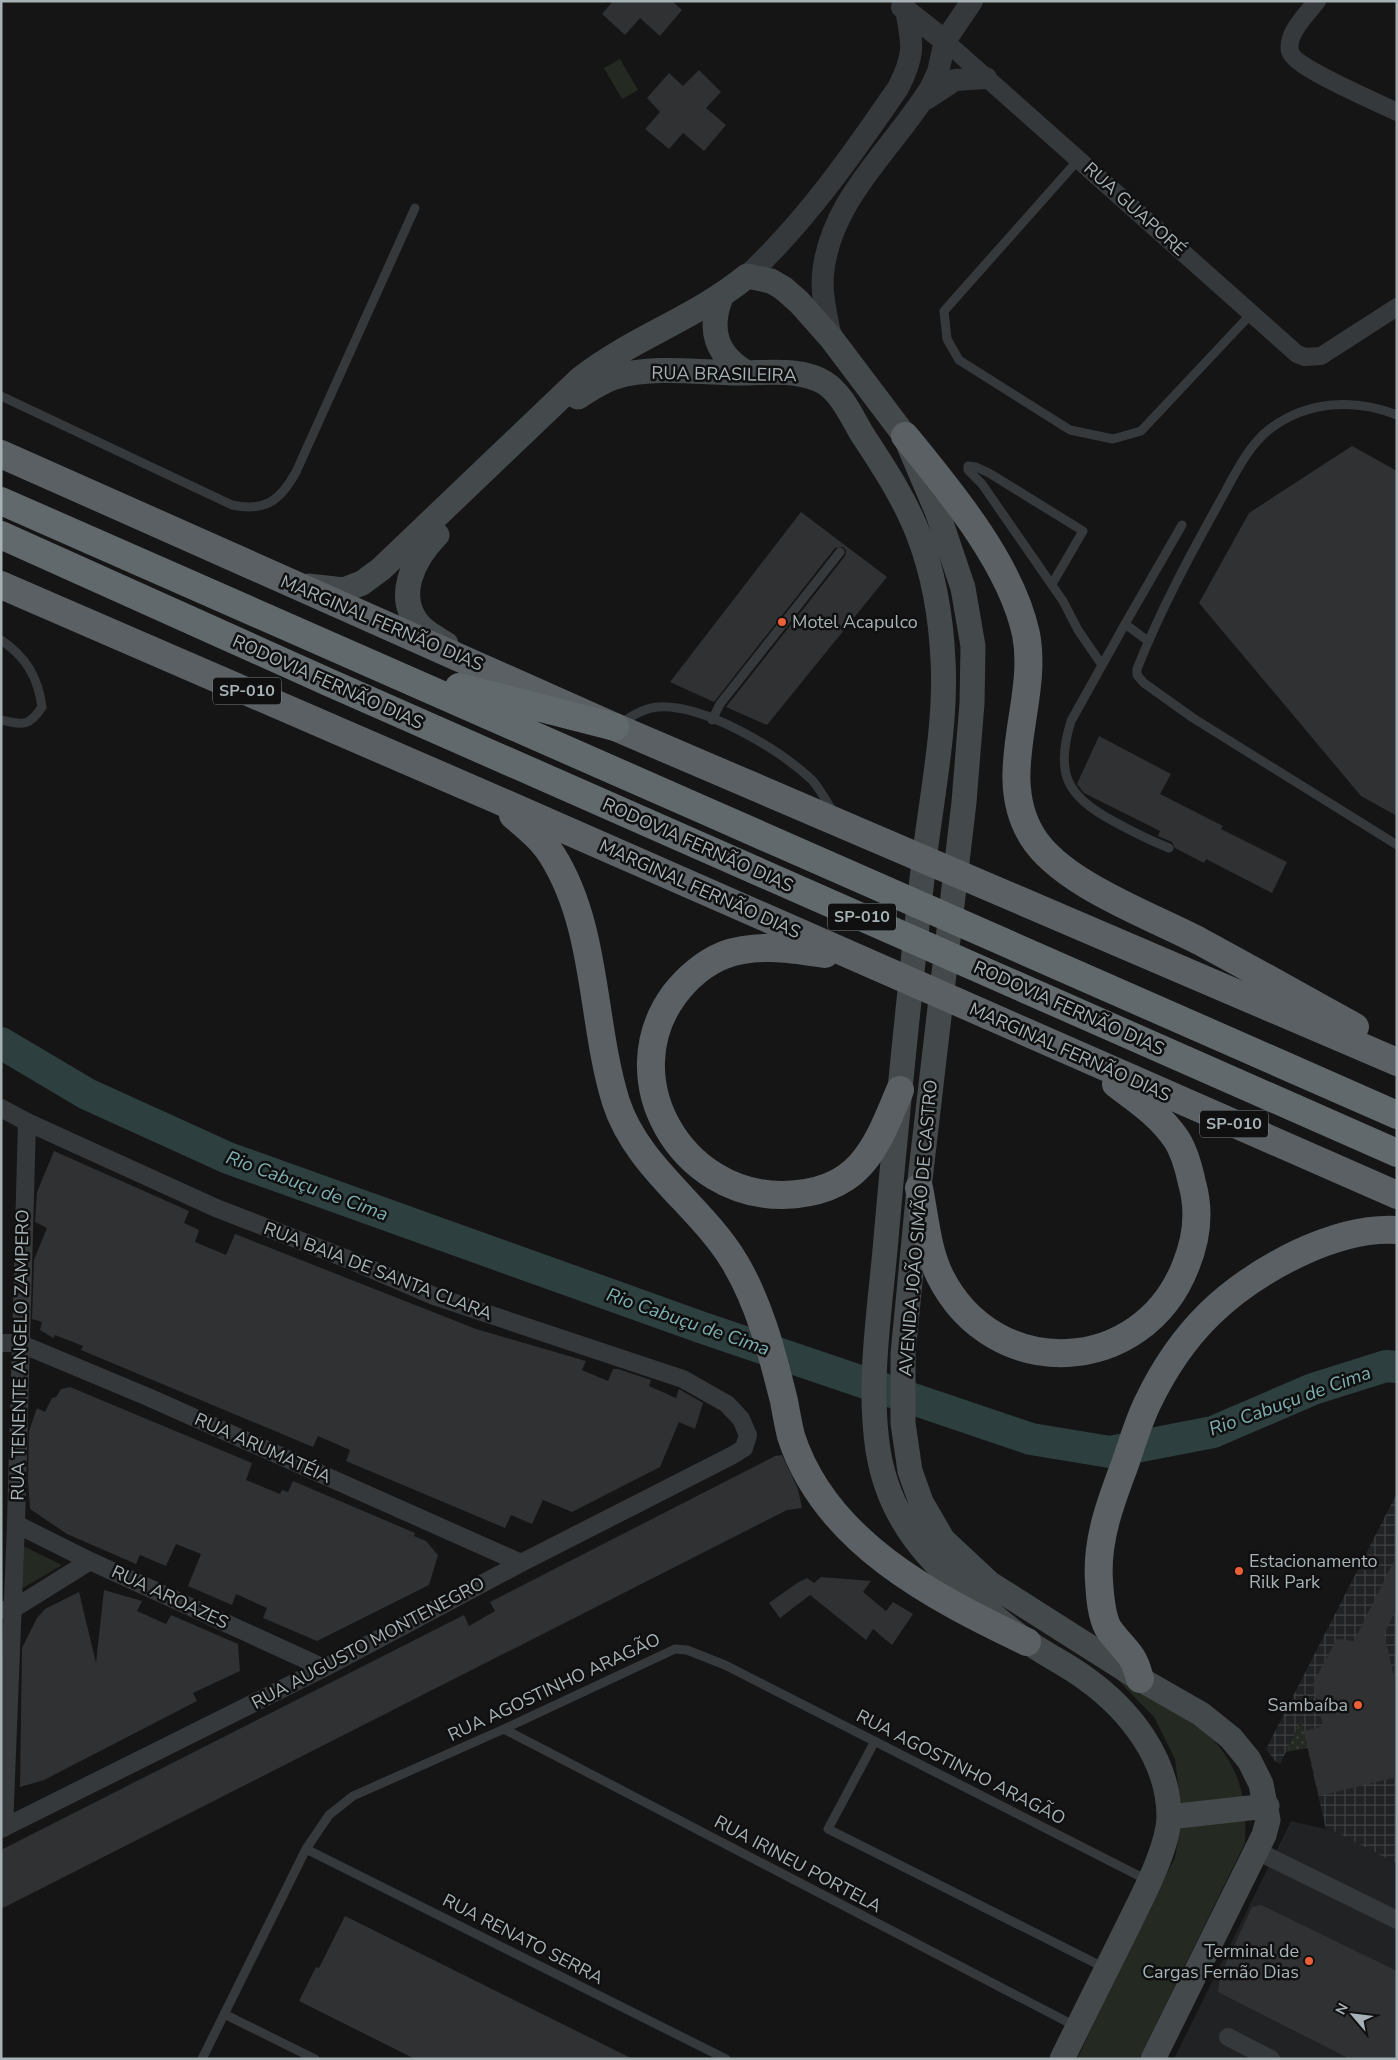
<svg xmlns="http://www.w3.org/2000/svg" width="1398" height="2060" font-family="'Nunito Sans',sans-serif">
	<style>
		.built { fill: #212223 }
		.industrial { fill: url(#industrial-grid) }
		.green { fill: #242921 }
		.garden { fill: url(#garden-dots) }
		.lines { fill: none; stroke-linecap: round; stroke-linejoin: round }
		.river { stroke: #2e3f3f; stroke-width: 32 }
		.building { fill: #303132 }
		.service { stroke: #36393b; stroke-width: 9 }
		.minor { stroke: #36393b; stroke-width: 18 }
		.tertiary { stroke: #36393b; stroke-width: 22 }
		.secondary { stroke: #44494b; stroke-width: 25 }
		.trunk { stroke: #5a6063; stroke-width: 28 }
		.motorway { stroke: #62696c; stroke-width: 28 }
		.poi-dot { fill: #ed5f36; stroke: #101011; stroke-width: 2 }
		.labels { text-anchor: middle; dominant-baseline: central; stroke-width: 5; stroke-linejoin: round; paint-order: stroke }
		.shield { fill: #101011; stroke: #7a8184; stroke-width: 1 }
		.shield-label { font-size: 16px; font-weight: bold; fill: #a7b2b6 }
		.street-label { font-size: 18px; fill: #a7b2b6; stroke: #101011 }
		.poi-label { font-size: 18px; fill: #a7b2b6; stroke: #101011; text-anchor: start }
		.water-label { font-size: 19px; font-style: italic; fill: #7eafb1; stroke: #101011 }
	</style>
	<defs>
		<pattern id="industrial-grid" width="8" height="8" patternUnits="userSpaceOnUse" patternTransform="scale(1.25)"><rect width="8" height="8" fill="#212223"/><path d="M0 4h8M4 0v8" fill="none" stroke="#3e4041"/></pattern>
		<pattern id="garden-dots" width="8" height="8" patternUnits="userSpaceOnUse" patternTransform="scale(1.25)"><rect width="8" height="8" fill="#242921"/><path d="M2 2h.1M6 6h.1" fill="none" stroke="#41463f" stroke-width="1.8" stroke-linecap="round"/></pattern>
	</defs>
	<rect width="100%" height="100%" fill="#151516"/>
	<!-- built -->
	<path class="built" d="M1291,1821L1334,1831L1397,1864V2059H1174Z"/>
	<!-- industrial -->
	<path class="industrial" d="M1397,1493V1864L1334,1831L1326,1829L1301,1721L1280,1764L1275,1761L1266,1749Z"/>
	<!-- green -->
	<path class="green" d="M620,59L638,90L622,99L604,68Z
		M15,1542L62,1565L16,1592Z
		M1114,1676C1191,1720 1251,1740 1245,1843L1139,2059H1077L1148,1909L1175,1858L1182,1817L1175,1759L1154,1717Z"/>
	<!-- garden -->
	<path class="garden" d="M1301,1720L1308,1748L1286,1752Z"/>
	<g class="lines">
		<!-- river -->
		<path class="river" d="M1,1043L87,1094L228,1158L703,1328L1031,1439L1110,1452L1213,1432L1313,1389L1386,1366L1397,1367"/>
	</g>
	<!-- building -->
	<path class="building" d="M613,1H672L682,10L660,36L640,18L625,35L602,14Z
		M699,70L721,92L706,108L726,125L704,151L683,133L669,149L645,129L660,112L647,98L669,73L683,86Z
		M1352,446L1397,471V816L1361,796L1199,603L1249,513Z
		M801,512L887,577L767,725L726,707L845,556L846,550L843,547L835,548L714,702L670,682Z
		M1099,736L1171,774L1160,794L1223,826L1221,829L1287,862L1272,893L1206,859L1204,863L1175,848L1172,842L1158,836L1160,831L1084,793L1077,784Z
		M54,1151L189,1211L184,1223L199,1230L195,1242L226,1255L235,1234L476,1329L586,1361L582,1370L608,1381L613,1369H618L651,1380L649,1386L676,1398L679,1389L703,1403L695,1429L679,1422L660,1467L572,1512L543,1500L532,1524L511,1515L505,1528L346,1461L350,1450L318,1436L313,1447L81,1350L83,1346L55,1335L53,1338L40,1330L42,1322L32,1319L34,1260L47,1228L35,1222L37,1192Z
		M70,1387L252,1463L246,1480L280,1494L282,1490L288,1492L293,1481L415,1533L414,1536L426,1541L438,1555L429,1585L317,1641L263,1618L267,1608L236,1594L232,1605L188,1586L201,1554L176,1544L166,1566L140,1555L136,1564L67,1534L30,1509L28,1482L29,1431L37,1408L45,1412L52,1398L56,1397L61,1389Z
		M782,1455L798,1489L802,1508L787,1510L1,1909V1850L464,1615L469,1626L495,1611L490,1602L775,1456Z
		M1397,1555V1608L1384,1634L1397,1689V1777L1319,1796L1304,1731L1323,1726L1313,1683L1337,1639L1354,1641Z
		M821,1577L871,1581L863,1592L886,1611L893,1602L913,1614L892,1645L873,1629L866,1640L810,1595L780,1618L769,1603L797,1583L807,1578L814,1583Z
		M104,1590L142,1601L137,1611L166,1624L171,1615L238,1644L240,1671L193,1693L197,1701L44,1780L20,1787L22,1648L37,1618L45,1609L79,1592L96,1663Z
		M1261,1905L1397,1971V2059H1350L1218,1992L1220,1976L1252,1907Z
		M345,1916L633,2059H415L299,2001L316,1967L319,1968Z"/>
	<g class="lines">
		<!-- service -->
		<path class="service" d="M1079,159L944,311L947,339L959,360L1070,430L1113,439L1141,431L1251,314
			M1,396L232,505C265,512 280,501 296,472L415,208
			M1397,415C1355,398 1308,401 1271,428C1247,446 1233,478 1219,503C1189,557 1160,611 1137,669V675L1144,683L1193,718L1397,845
			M1052,584L1083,531L989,473L976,467L968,466V470L982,484L1063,601L1078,630L1102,665
			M1125,624L1182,525
			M1,640C26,657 38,677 42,707C29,727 23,725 1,720
			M1148,641L1125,624L1071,721C1055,773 1066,796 1113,821C1131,831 1149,840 1169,848
			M712,720L720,704L840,552
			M619,724C631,717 643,708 658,707C704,704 779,749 812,780C820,789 827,802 833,812
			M504,1729L1077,2027
			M875,1741L828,1829L1105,1968
			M306,1849L726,2059
			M224,2014L315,2059
			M202,2059L306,1849L329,1815L353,1796L504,1729L675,1649L687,1650L725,1665L1149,1881"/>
		<!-- minor -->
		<path class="minor" d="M1317,1C1307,14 1286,34 1290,51C1293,67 1379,103 1397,112
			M945,41L1297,354L1305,357L1321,356L1397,307
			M1,1108L27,1122L216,1208L350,1260L434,1296L683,1379L727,1404L741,1419L748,1435L744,1448L733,1455L521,1563L324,1668L1,1829
			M1,1343H19L148,1397L521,1563
			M16,1524L90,1561L324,1668
			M4,1610L13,1609L90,1561
			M4,1828L16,1524L27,1122
			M1257,1851L1397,1920
			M1228,2037L1271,2059"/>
		<!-- tertiary -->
		<path class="tertiary" d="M902,7L945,41
			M926,99L955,80L986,78
			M747,276C806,221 852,155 898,88C915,55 913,45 906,10
			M831,338C827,317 821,295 823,274C830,199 894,148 931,87L938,72L945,41L972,1"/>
		<!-- secondary -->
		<path class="secondary" d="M721,297C708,330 716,355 747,373
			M578,397C590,389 602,381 615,377C652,365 703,373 742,373C768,373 801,368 825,383C842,394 852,417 862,434C883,466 905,499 919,536C934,575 941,618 943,660C947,726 930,804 923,870C909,997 896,1123 885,1250C879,1316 868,1385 878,1450C889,1520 929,1562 981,1605C997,1618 1013,1633 1031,1644C1048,1656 1068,1665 1085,1678C1130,1710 1169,1760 1169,1817C1168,1849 1142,1897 1128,1926C1106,1970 1084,2014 1062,2059
			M437,535C414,558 393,598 421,627C428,634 438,639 446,644
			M308,586L344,590L362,583L381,569L580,379C632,338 696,318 747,276L771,281L783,288L799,302L831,338L905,436L937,511L963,588L973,646L972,703L964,802L919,1188L903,1354V1423L910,1471L921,1502L943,1540L989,1583L1140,1679L1201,1714L1231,1738L1249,1760L1261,1784L1268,1820L1264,1835L1153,2059
			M1169,1817L1267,1806"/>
		<!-- trunk -->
		<path class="trunk" d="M905,436C950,491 1011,564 1026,634C1039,701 994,774 1032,836C1061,884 1152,916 1201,942C1253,970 1304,999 1355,1027
			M1,454L615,727L1397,1062
			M1,585L493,798L1397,1195
			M513,815C527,827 542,839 552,855C598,928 591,1022 616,1102C637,1167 700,1205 734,1261C760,1304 772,1353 784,1401C786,1412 788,1424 791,1436C825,1542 933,1597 1027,1642
			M825,954C791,949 757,943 724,955C704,963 686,979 674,995C613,1079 681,1196 783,1195C859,1193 875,1151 900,1090
			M919,1188C925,1217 927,1250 940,1276C994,1384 1143,1377 1186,1265C1197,1238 1200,1211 1192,1183C1189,1169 1185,1153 1177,1140C1161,1116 1139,1101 1116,1084
			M1140,1679C1138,1672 1136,1664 1132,1658C1125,1647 1115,1639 1108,1628C1101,1615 1100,1596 1099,1581C1096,1540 1111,1501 1125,1464C1132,1444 1138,1423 1147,1404C1181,1332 1228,1287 1299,1253C1329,1239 1363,1228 1397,1230"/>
		<!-- motorway -->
		<path class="motorway" d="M1,501C467,704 931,912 1397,1115
			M1,535L328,682L1397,1153
			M459,687L615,727"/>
	</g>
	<!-- markers -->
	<g class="poi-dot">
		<circle cx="782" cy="622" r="5"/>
		<circle cx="1239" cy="1571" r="5"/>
		<circle cx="1358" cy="1705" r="5"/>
		<circle cx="1309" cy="1961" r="5"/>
	</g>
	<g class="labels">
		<!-- shield labels -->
		<g class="shield">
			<rect x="213" y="677.5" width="68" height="27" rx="4"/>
			<rect x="828" y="903.5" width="68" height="27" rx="4"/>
			<rect x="1200" y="1110.5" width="68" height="27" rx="4"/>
		</g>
		<g class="shield-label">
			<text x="247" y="691">SP-010</text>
			<text x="862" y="917">SP-010</text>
			<text x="1234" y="1124">SP-010</text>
		</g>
		<!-- street labels -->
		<g class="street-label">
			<text transform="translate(1135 209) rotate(42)">RUA GUAPORÉ</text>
			<text transform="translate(724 374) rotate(1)">RUA BRASILEIRA</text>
			<text transform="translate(382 623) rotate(23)">MARGINAL FERNÃO DIAS</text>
			<text transform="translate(328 682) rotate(24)">RODOVIA FERNÃO DIAS</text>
			<text transform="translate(698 845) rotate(24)">RODOVIA FERNÃO DIAS</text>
			<text transform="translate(700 889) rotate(24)">MARGINAL FERNÃO DIAS</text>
			<text transform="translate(1069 1008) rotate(24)">RODOVIA FERNÃO DIAS</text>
			<text transform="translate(1070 1052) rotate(24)">MARGINAL FERNÃO DIAS</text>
			<text transform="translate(918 1228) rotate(-85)">AVENIDA JOÃO SIMÃO DE CASTRO</text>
			<text transform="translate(378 1271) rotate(21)">RUA BAIA DE SANTA CLARA</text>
			<text transform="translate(20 1355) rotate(-89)">RUA TENENTE ANGELO ZAMPERO</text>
			<text transform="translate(263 1448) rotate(24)">RUA ARUMATÉIA</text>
			<text transform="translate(170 1597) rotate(25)">RUA AROAZES</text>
			<text transform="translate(368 1643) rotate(-28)">RUA AUGUSTO MONTENEGRO</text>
			<text transform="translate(554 1687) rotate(-25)">RUA AGOSTINHO ARAGÃO</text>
			<text transform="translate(961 1767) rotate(27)">RUA AGOSTINHO ARAGÃO</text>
			<text transform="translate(798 1864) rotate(28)">RUA IRINEU PORTELA</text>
			<text transform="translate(523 1939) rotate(27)">RUA RENATO SERRA</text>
		</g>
		<!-- poi labels -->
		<g class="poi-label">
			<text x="792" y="622">Motel Acapulco</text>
			<text x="1249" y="1561">Estacionamento<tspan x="1249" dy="21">Rilk Park</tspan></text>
			<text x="1348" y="1705" text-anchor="end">Sambaíba</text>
			<text x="1299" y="1951" text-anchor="end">Terminal de<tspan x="1299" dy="21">Cargas Fernão Dias</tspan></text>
		</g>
		<!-- water labels -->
		<g class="water-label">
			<text transform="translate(307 1186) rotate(20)">Rio Cabuçu de Cima</text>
			<text transform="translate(688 1322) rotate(19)">Rio Cabuçu de Cima</text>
			<text transform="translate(1290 1401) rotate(-20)">Rio Cabuçu de Cima</text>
		</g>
	</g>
	<!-- border -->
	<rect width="1398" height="2060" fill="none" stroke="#a7b2b6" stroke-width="5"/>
	<!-- north arrow -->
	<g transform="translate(1353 2015) rotate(298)" stroke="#101011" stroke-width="4" paint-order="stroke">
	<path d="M0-4L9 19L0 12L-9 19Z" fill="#a7b2b6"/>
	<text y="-8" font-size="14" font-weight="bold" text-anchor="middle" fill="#a7b2b6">N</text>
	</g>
</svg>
